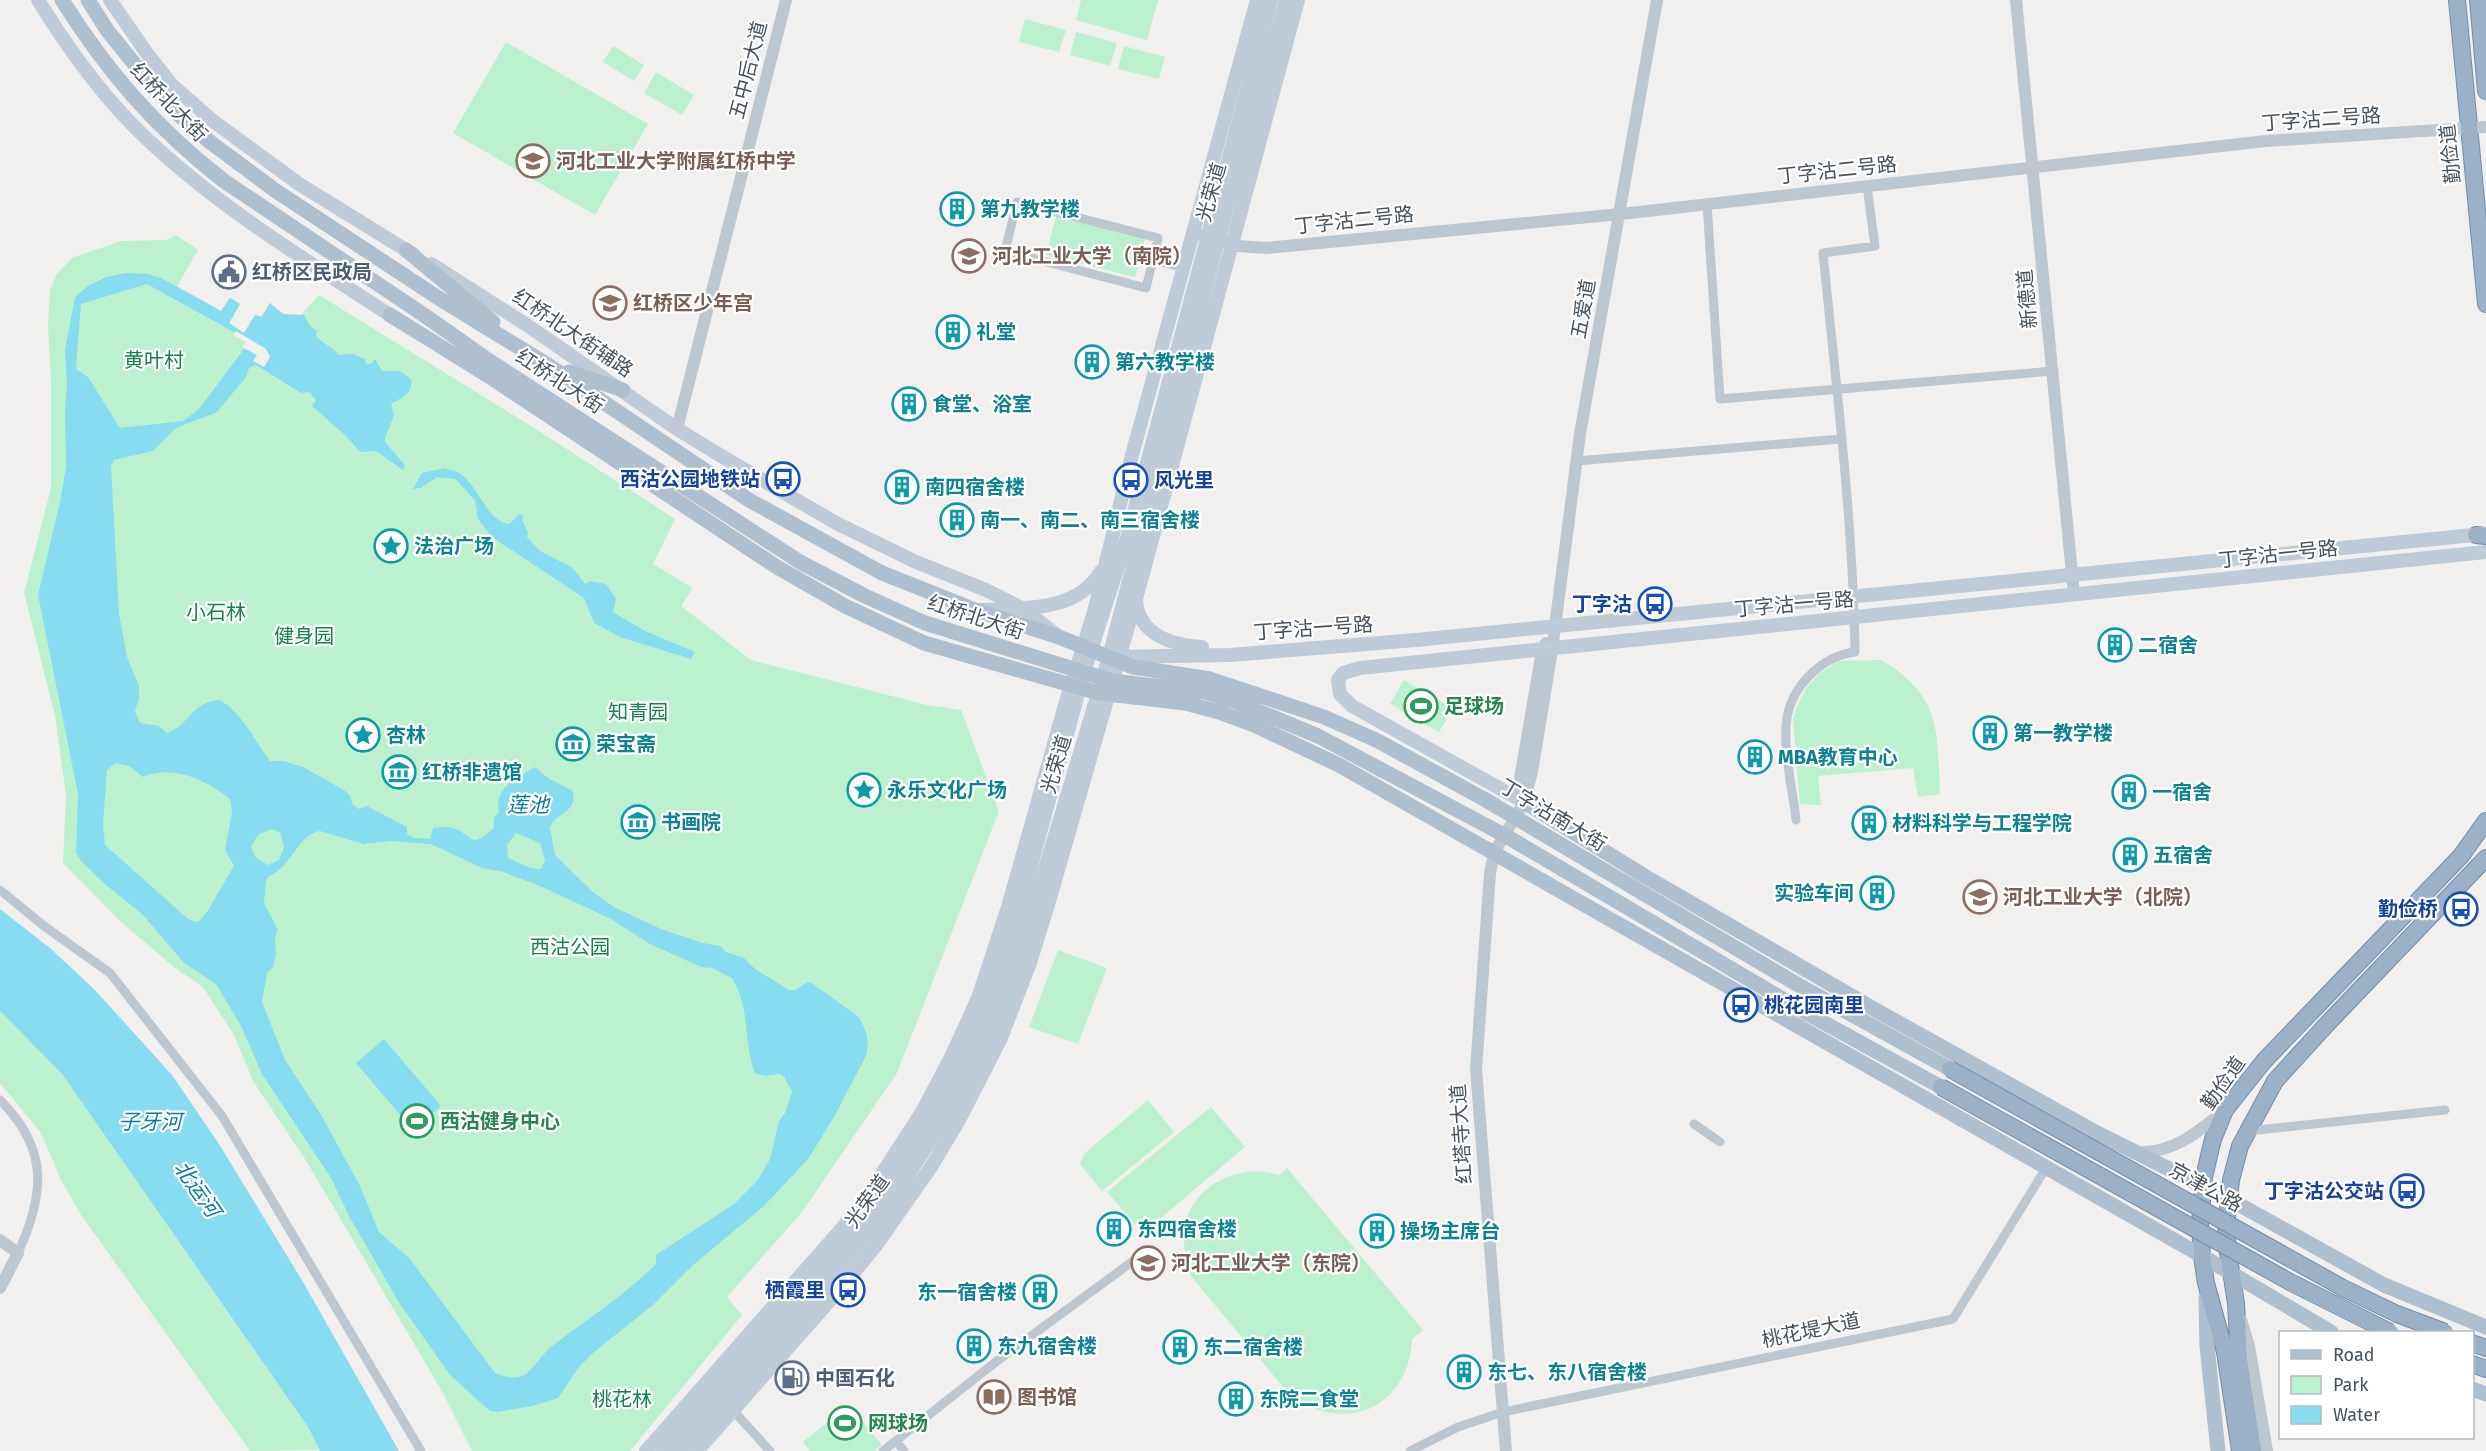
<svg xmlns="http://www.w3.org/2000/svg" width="2486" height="1451" font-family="'Fira Sans','Noto Sans SC',sans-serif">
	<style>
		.green { fill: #bcf1cf }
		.water { fill: #88dcf0; fill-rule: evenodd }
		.pier { fill: #f2efef }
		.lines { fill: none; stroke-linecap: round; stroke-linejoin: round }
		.trunk-casing { stroke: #708eac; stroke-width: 18 }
		.minor { stroke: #bcc7cf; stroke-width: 9 }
		.tertiary { stroke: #bcc7cf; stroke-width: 12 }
		.secondary { stroke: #bfcbd7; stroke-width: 14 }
		.primary { stroke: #aebfcf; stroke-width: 15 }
		.trunk { stroke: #9ab1c8; stroke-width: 16 }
		.trunk-bridge-casing { stroke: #708eac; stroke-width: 18; stroke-linecap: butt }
		.trunk-bridge { stroke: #9ab1c8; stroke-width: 16 }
		.labels { text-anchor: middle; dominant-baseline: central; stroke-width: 4.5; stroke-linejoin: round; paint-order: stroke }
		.street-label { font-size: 20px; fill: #46535e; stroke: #fff }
		.education-label { font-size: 20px; font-weight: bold; fill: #785e54; stroke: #fff; text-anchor: start }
		.culture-label { font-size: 20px; font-weight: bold; fill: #0d838f; stroke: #fff; text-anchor: start }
		.service-label { font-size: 20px; font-weight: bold; fill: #4e5e75; stroke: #fff; text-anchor: start }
		.park-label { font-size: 20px; fill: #138349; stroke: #fff }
		.transit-label { font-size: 20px; font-weight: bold; fill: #164399; stroke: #fff; text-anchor: end }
		.leisure-label { font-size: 20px; font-weight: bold; fill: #27864d; stroke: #fff; text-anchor: start }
		.water-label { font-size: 21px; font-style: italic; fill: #087d99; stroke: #fff }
	</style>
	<rect width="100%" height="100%" fill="#f2efef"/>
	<!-- green -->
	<path class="green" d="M1081,0H1158L1147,40L1076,20Z
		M1025,19L1066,30L1059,52L1019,42Z
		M1076,32L1117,43L1110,66L1070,55Z
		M506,42L648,124L595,215L453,133Z
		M613,46L644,65L634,81L603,62Z
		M1124,46L1165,57L1159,79L1118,69Z
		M656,72L694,95L682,115L644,93Z
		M1056,216L1145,239L1135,277L1046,255Z
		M176,235L198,250L177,286L221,311L230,298L240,304L229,323L244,333L255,315L261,316L270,303L283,314L300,316L319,295L528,424L675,519L653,564L693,588L681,606L751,660L927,705L961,710L999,811L897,1073L802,1212L727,1297L742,1315L630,1451H472L443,1393L307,1162L253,1081L234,1035L203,987L175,968L121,922L63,863L66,795L55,716L24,593L51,488V381L48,327L50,290L56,275L72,258L121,241L166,240Z
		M1881,660C1942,696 1937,731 1940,794L1918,797L1913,768L1818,776L1821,805L1800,804L1793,719L1798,704L1807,687L1820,673L1839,661Z
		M1404,680L1453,708L1439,732L1390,704Z
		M1058,950L1107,968L1078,1044L1029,1027Z
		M0,1011L62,1074L308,1427L319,1450L250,1451L81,1215L61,1180L41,1133L0,1083Z
		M1148,1100L1174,1132L1102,1191L1080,1164L1085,1153Z
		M1211,1107L1245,1147L1143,1233L1107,1192Z
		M1287,1168L1423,1330L1412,1339C1409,1409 1341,1437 1288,1393L1191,1276C1186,1262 1183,1247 1184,1231C1189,1186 1239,1162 1279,1175Z
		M849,1405L882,1445L874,1451H810L803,1442Z"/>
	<!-- water -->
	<path class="water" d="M127,273L147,274L161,278L221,311L230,298L240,304L229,323L244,333L255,315L262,317L270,303L283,314L304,315L310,326L317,331L316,336C323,344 333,347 339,355L352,354L365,359L366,364H371L375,359L382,371H400L411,379C413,394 402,398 391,404L394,416L385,437V442L405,465L403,470L376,451L360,452L346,436L312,406L316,400L309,392L301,393L256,365L249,368L246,377L217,412L176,428L153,451L114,460L111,466L119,614L127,657L139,686V698L135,711L140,723L159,726L167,733C189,726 192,701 220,700C244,715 253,739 270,761H283L303,767L344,790L350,796L353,805L359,809L367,806L407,827V834L414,838L430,839L433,828C439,828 447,826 453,828C475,835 468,851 494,828V818L499,812C494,787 517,778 535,767L548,778L573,791C577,811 561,812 552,823L550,828L555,855L593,892L614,907L661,929L703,943L720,946L726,952L744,958L755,969L789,990H795L808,982L813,984L859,1017L866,1032L868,1045L866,1056L834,1117L808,1159L764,1206L693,1265L653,1305L594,1352L579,1367L558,1398L532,1406L498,1412L490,1411L450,1375L400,1304L350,1218L331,1178L262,1074L241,1026L216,984L184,963L143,915L105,884L82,862L76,853L78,794L38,595L60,502L66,467L65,409L67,385L65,350L75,297L88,286L106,277ZM147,284L250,341L199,409L183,421L120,428L88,377L76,369L81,304ZM116,763L129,766L143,777C173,764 206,780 230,799L232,812L225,850L234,866L207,912L198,922L188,919L105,845L103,824L107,770ZM271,829L280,832L284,847L279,860L268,865L256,858L251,847L258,835ZM320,831L364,844L392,841L431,844L482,868L500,871L540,886L611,919L648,943L701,967L712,968L732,978C751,1009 743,1042 755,1073L765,1076L779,1074L784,1077L792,1092L785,1113L779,1121L770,1159L758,1180L734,1204L656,1255V1264C624,1296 587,1319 551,1347C541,1355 536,1366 526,1374C518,1380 503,1377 495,1373L410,1259L379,1232L360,1186L320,1113L285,1060L262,1002L267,973L273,967L276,955L275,938L278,930L264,903L266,880L268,877C293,866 297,835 320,831ZM516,833L540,843L545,860L541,869L530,868L508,858L507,845Z
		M444,468C450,470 457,471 462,475C480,489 486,520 509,524L520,514L523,516L522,520L528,533L527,537L540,551L573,568L585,584L590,581L606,584L616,599L613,612L645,631L695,652L691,659L620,637L594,623L584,598L492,537L478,519L475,500L455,479L437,477L421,488L413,489L422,473Z
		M0,909L50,948L94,989L172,1075L219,1144L303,1282L399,1451H320L308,1427L62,1074L0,1011Z
		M384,1039L441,1106L413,1130L356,1063Z"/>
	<!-- pier -->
	<path class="pier" d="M236,331L266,349L270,357L264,367L253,361L257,355L242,347L246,342L233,335Z"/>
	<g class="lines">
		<!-- trunk casing -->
		<g class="trunk-casing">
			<path id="trunk" d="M2457,0L2486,304
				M2478,0L2486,91
				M2476,535L2486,536
				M2472,1343L2486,1348
				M2472,1364L2486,1369
				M2240,1451L2225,1352L2206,1283L2202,1256L2200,1224L2204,1177L2213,1139L2225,1110L2264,1061L2461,856L2486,821
				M2253,1451L2239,1360L2236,1303L2228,1252L2226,1226L2231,1180L2240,1146L2275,1081L2328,1023L2486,858"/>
		</g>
		<!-- minor -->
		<path class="minor" d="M1707,204L1720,399L2054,371
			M1153,260L1146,288L1005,251L1017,202L1158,238L1153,260L1185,268
			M1576,461L1841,439
			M1796,820C1793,792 1782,745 1787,718C1792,686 1822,656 1855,652C1853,519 1836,385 1823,253L1875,246L1867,186
			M0,890L44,926L110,973L222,1116L421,1451
			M0,1100C49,1149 45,1194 18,1253
			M1694,1124L1720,1142
			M2248,1131L2445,1110
			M729,1406L770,1451
			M896,1441L904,1451
			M883,1451L997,1361L1144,1253
			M1410,1451L1458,1427L1503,1412L1953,1319L2046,1168"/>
		<!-- tertiary -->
		<path class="tertiary" d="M2016,0L2074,594
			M1194,233L1238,246L1266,248L1621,214L2266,141L2486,127
			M677,429L786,0
			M1517,796L1542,651L1546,643
			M1495,848L1490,873L1476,1069L1506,1451
			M1494,853L1524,802L1532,772L1552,650L1580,434L1657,0
			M2136,1152C2172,1154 2197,1133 2224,1111
			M0,1240L18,1253L0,1288
			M2241,1320L2249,1346L2267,1451"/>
		<!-- secondary -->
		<path class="secondary" d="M38,0C69,50 104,99 147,139C220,208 306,260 390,315
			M110,0L146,52L172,85L213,121L299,184L414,255
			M431,264L527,325L677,429L723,457L836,523L916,562L986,590L1022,608L1058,636
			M1136,601C1139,635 1172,645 1202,647
			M980,610C1021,608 1077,613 1101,571
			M1111,657L1230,655L1416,640L2484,534
			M1524,802L1352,706L1340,694L1338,680L1343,673L1360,668L2486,552
			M646,1451L844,1226L868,1195L922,1112L952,1055L978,998L1008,907L1067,698L1094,612L1132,455L1257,0
			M663,1451L767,1334L879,1198L945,1094L978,1026L1012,935L1084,672L1127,538L1271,0
			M680,1451L832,1277L883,1214L952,1107L994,1020L1021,948L1109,657L1218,240L1286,0
			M697,1451L847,1281L877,1244L931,1167L958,1122L1001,1038L1030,963L1050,898L1136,599L1298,0"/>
		<!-- primary -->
		<path class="primary" d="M62,0C108,73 156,128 224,181L424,315L485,358L800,562L865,596L925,623L1112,681L1205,692L1234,701L1318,736L1506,836L1808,1014L1941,1087
			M88,0L107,30L145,77L177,113L210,142L276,191L437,297L551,367L749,500L882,573L975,610L1059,637L1133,667L1210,679L1324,717L1378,741L1484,799L1800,986L1950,1069
			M406,250L493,322
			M390,315L490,377L777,567L845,606L924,643L1099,693L1185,703L1219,712L1254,725L1339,765L2202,1256L2331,1332
			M569,372L623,390
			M1524,802L1646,877L1879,1012L2099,1134L2229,1199L2384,1285L2486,1327
			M2206,1298L2207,1346L2218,1451
			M2472,1389L2486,1394"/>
		<!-- trunk -->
		<use href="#trunk" class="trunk"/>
		<!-- trunk-bridge casing -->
		<g class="trunk-bridge-casing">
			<path id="trunk-bridge" d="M1950,1069L2343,1288L2397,1314L2445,1332
				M1941,1087L2290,1282L2390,1332"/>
		</g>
		<!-- trunk-bridge -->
		<use href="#trunk-bridge" class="trunk-bridge"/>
	</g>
	<!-- icons -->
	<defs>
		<g id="school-ring" transform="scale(1.725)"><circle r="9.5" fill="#fff" stroke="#8d6e63" stroke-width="1.5"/><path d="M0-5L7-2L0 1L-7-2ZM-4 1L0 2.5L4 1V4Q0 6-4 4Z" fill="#8d6e63"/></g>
		<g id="building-ring" transform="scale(1.725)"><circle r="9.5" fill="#fff" stroke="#0f9aa8" stroke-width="1.5"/><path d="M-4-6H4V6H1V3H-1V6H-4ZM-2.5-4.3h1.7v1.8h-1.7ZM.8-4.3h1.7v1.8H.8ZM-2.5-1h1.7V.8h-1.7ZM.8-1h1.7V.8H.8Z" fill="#0f9aa8"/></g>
		<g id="civic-ring" transform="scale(1.725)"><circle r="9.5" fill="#fff" stroke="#5c6f8a" stroke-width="1.5"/><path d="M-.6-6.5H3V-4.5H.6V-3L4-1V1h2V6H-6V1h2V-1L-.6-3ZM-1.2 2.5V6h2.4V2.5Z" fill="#5c6f8a"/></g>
		<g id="bus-ring" transform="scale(1.725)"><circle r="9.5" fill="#fff" stroke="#1a4fb4" stroke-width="1.5"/><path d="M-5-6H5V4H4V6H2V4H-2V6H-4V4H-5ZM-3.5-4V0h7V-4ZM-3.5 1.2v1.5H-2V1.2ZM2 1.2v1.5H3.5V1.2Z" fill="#1a4fb4"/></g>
		<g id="sight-ring" transform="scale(1.725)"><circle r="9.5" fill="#fff" stroke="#0f9aa8" stroke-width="1.5"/><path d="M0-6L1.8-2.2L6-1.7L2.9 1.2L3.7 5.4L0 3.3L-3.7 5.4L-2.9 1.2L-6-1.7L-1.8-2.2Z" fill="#0f9aa8"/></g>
		<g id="stadium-ring" transform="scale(1.725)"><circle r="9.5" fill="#fff" stroke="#2e9e5b" stroke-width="1.5"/><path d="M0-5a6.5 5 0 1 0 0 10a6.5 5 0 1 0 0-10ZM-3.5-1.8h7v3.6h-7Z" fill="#2e9e5b"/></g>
		<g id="museum-ring" transform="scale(1.725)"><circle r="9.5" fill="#fff" stroke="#0f9aa8" stroke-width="1.5"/><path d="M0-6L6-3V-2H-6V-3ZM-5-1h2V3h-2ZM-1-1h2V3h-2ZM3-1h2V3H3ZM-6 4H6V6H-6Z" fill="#0f9aa8"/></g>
		<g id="university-ring" transform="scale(1.725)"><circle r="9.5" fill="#fff" stroke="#8d6e63" stroke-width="1.5"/><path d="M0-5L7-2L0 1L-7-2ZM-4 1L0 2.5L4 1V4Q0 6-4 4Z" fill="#8d6e63"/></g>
		<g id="fuel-ring" transform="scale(1.725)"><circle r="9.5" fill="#fff" stroke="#5c6f8a" stroke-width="1.5"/><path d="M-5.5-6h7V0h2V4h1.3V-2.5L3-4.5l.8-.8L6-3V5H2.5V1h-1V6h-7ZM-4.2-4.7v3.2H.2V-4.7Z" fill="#5c6f8a"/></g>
		<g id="library-ring" transform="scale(1.725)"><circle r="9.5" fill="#fff" stroke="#8d6e63" stroke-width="1.5"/><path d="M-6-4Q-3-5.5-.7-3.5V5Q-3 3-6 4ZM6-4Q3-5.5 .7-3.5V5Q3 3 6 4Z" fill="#8d6e63"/></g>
	</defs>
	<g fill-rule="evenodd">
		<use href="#school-ring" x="533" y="161"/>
		<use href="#building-ring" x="957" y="209"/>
		<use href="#school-ring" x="969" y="256"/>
		<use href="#civic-ring" x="229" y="272"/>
		<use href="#school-ring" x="610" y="303"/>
		<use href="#building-ring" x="953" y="332"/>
		<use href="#building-ring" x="1092" y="362"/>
		<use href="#building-ring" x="909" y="404"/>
		<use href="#bus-ring" x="783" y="479"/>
		<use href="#bus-ring" x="1131" y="480"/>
		<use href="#building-ring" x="902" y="487"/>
		<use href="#building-ring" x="957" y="520"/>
		<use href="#sight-ring" x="391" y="546"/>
		<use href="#bus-ring" x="1655" y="604"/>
		<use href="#building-ring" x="2115" y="645"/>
		<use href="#stadium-ring" x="1421" y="706"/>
		<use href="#building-ring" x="1990" y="733"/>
		<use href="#sight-ring" x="363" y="735"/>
		<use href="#museum-ring" x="573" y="744"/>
		<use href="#building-ring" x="1755" y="757"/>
		<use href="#museum-ring" x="399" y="772"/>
		<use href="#sight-ring" x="864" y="790"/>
		<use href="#building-ring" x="2129" y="792"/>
		<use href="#museum-ring" x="638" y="822"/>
		<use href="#building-ring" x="1869" y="823"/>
		<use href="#building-ring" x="2130" y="855"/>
		<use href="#building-ring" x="1877" y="893"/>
		<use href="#school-ring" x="1980" y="897"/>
		<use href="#bus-ring" x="2461" y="909"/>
		<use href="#bus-ring" x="1741" y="1005"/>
		<use href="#stadium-ring" x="417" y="1121"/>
		<use href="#bus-ring" x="2407" y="1191"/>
		<use href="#building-ring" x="1114" y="1229"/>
		<use href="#building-ring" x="1377" y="1231"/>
		<use href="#university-ring" x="1148" y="1263"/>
		<use href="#bus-ring" x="848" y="1290"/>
		<use href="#building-ring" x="1040" y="1292"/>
		<use href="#building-ring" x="974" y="1346"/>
		<use href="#building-ring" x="1180" y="1347"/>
		<use href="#building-ring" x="1464" y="1372"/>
		<use href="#fuel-ring" x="792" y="1378"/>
		<use href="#library-ring" x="994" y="1397"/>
		<use href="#building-ring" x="1236" y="1399"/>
		<use href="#stadium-ring" x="845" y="1423"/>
	</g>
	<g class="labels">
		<!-- street labels -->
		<g class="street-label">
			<text transform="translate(748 70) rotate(-76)">五中后大道</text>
			<text transform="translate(169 102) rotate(46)">红桥北大街</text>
			<text transform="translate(2321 119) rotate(-4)">丁字沽二号路</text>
			<text transform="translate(2450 154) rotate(-96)">勤俭道</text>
			<text transform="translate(1837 170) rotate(-6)">丁字沽二号路</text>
			<text transform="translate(1211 192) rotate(-74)">光荣道</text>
			<text transform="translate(1354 220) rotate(-6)">丁字沽二号路</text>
			<text transform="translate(2027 299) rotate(-95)">新德道</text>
			<text transform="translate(1583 309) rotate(-80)">五爱道</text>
			<text transform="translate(573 333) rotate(34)">红桥北大街辅路</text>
			<text transform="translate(560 381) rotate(33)">红桥北大街</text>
			<text transform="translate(2278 554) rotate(-6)">丁字沽一号路</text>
			<text transform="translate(1794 604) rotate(-5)">丁字沽一号路</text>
			<text transform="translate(976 617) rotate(18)">红桥北大街</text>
			<text transform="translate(1313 628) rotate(-4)">丁字沽一号路</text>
			<text transform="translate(1056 764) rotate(-73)">光荣道</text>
			<text transform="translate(1553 815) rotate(31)">丁字沽南大街</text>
			<text transform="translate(2223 1083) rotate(-55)">勤俭道</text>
			<text transform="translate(1461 1134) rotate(-94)">红塔寺大道</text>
			<text transform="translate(2206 1187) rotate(29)">京津公路</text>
			<text transform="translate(867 1201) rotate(-54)">光荣道</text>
			<text transform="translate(1811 1330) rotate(-12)">桃花堤大道</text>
		</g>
		<!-- education labels -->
		<g class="education-label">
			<text x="556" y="161">河北工业大学附属红桥中学</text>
			<text x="992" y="256">河北工业大学（南院）</text>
			<text x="633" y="303">红桥区少年宫</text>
			<text x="2003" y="897">河北工业大学（北院）</text>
			<text x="1171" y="1263">河北工业大学（东院）</text>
			<text x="1017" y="1397">图书馆</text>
		</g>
		<!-- culture labels -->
		<g class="culture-label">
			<text x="980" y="209">第九教学楼</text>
			<text x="976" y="332">礼堂</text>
			<text x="1115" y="362">第六教学楼</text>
			<text x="932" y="404">食堂、浴室</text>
			<text x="925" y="487">南四宿舍楼</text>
			<text x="980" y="520">南一、南二、南三宿舍楼</text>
			<text x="414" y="546">法治广场</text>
			<text x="2138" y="645">二宿舍</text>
			<text x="2013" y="733">第一教学楼</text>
			<text x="386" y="735">杏林</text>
			<text x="596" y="744">荣宝斋</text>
			<text x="1778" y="757">MBA教育中心</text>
			<text x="422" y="772">红桥非遗馆</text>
			<text x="887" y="790">永乐文化广场</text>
			<text x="2152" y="792">一宿舍</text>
			<text x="661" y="822">书画院</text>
			<text x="1892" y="823">材料科学与工程学院</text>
			<text x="2153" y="855">五宿舍</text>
			<text x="1854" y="893" text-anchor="end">实验车间</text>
			<text x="1137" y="1229">东四宿舍楼</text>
			<text x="1400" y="1231">操场主席台</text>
			<text x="1017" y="1292" text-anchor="end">东一宿舍楼</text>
			<text x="997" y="1346">东九宿舍楼</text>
			<text x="1203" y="1347">东二宿舍楼</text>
			<text x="1487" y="1372">东七、东八宿舍楼</text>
			<text x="1259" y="1399">东院二食堂</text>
		</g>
		<!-- service labels -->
		<g class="service-label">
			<text x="252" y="272">红桥区民政局</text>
			<text x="815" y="1378">中国石化</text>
		</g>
		<!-- park labels -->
		<g class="park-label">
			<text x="154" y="360">黄叶村</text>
			<text x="216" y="612">小石林</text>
			<text x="304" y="636">健身园</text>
			<text x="638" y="712">知青园</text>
			<text x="570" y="947">西沽公园</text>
			<text x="622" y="1399">桃花林</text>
		</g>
		<!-- transit labels -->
		<g class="transit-label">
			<text x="760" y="479">西沽公园地铁站</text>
			<text x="1154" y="480" text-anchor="start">风光里</text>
			<text x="1632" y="604">丁字沽</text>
			<text x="2438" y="909">勤俭桥</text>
			<text x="1764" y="1005" text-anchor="start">桃花园南里</text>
			<text x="2384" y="1191">丁字沽公交站</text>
			<text x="825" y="1290">栖霞里</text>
		</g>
		<!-- leisure labels -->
		<g class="leisure-label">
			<text x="1444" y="706">足球场</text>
			<text x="440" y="1121">西沽健身中心</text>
			<text x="868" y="1423">网球场</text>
		</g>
		<!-- water labels -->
		<g class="water-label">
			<text x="528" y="805">莲池</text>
			<text x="150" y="1122">子牙河</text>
			<text transform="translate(197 1189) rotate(55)">北运河</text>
		</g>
	</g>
	<!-- legend -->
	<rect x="2279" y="1331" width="195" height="108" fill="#ffffff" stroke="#b5babf" stroke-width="1.5"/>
	<rect x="2291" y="1350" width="30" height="9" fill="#aebfcf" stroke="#b5babf" stroke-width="1.5"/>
	<text x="2333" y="1361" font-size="18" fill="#46535e">Road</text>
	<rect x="2291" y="1376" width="30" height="18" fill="#bcf1cf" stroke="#b5babf" stroke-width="1.5"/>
	<text x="2333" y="1391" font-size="18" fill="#46535e">Park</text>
	<rect x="2291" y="1406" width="30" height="18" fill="#88dcf0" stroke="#b5babf" stroke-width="1.5"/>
	<text x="2333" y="1421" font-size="18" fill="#46535e">Water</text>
</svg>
